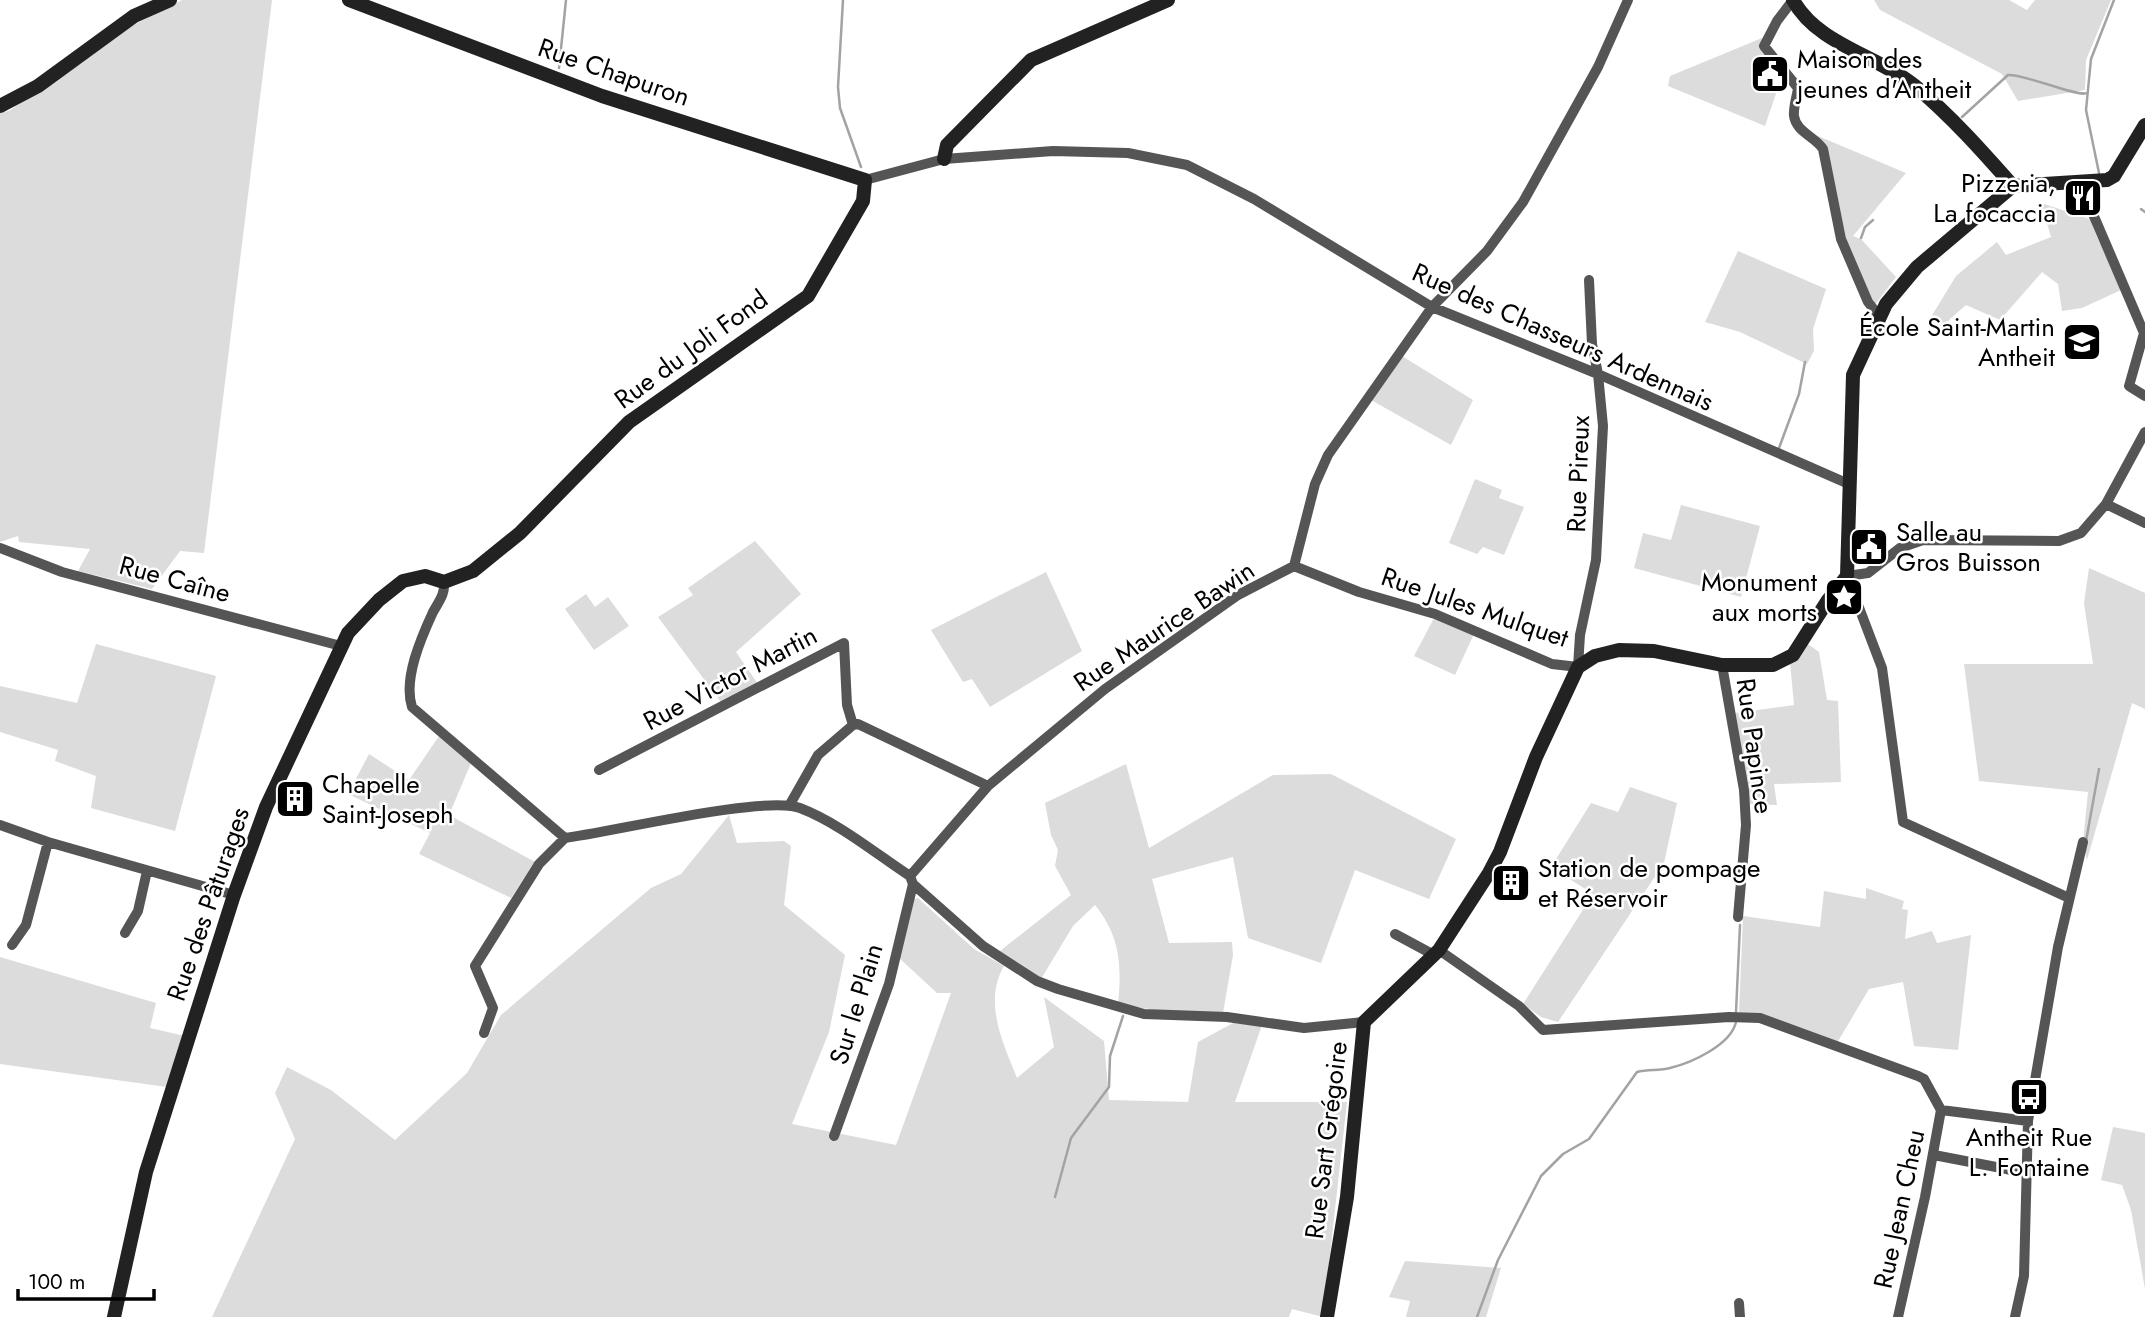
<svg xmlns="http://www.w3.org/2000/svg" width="2145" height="1317" font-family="Jost,sans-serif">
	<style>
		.green { fill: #dcdcdc }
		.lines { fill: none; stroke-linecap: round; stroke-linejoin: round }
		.stream { stroke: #a3a3a3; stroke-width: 2.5 }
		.street { stroke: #555; stroke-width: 10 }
		.secondary { stroke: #222; stroke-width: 14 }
		.labels { text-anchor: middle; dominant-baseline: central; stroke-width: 5; stroke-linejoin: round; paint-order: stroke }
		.poi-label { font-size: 26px; fill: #000; stroke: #fff; text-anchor: start }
		.street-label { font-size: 26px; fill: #000; stroke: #fff }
	</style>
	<rect width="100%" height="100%" fill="#fff"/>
	<!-- green -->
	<path class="green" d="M182,0H272L204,553L180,551L152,589L78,571L90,549L19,542L18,536L0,542V112L9,111L128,28Z
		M1874,0H2009L2027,10L2035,0H2111L2086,60L2085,90L2018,101L2002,74L1880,10Z
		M1762,38L1783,73L1765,126L1668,86L1670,76Z
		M1818,136L1906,173L1853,236L1861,239L1896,277L1875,305C1836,251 1846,190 1818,136Z
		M2041,203L2090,219C2098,244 2113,265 2121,290L2082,308L2062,311L2058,284L2042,272L2000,320L1966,305L1940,328L1928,322L1956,276L1997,242L2006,255L2051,237Z
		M1738,251L1826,289L1813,329L1814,351L1807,364L1740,332L1705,322Z
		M1402,356L1473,400L1451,445L1371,400Z
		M1475,479L1502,490L1499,498L1524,507L1504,555L1483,547L1477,554L1449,543Z
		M1681,505L1760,526L1741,597L1634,568L1643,533L1671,540Z
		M755,541L801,594L736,652L758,684L723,705L658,617L693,595L688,588Z
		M2089,568L2145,593V709L2132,703L2087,860L2083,842L2088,792L1979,781L1964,664H2093L2084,603Z
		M1046,572L1082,651L990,707L972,679L963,682L931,630Z
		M586,594L595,607L608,597L629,626L594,650L565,609Z
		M1434,618L1474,634L1455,675L1414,656Z
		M1805,642L1819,652L1827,700L1838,701L1841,782L1774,784L1777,805L1749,804L1735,713L1794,705L1790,662Z
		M96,644L216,676L175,831L91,808L96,776L55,761L58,750L0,732V686L77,703Z
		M439,736L471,763L449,815L537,863L532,865L511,898L419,854L430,833L348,794L369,754L409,780Z
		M1126,764L1149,848L1273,775L1331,774L1456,839L1429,899L1355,870L1321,963L1248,938L1233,857L1152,879L1169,943L1232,942L1233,955L1223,1013L1161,1011L1118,1004C1122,965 1120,936 1095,905L1073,926L1041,979L1000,951L1071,895L1055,866L1058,850L1051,835L1045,803Z
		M1630,787L1677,803L1664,863L1558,1022L1541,1017L1523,1004L1593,894L1551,867L1591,803L1618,812Z
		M729,815L737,843L784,841L791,846L784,905L845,955L829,1032L792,1124L896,1145L951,993H937L898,957L910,900L918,898L974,949L1004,966C983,1002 1003,1043 1017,1078L1054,1047L1044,997L1104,1041L1109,1100L1188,1102L1198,1042L1233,1023L1262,1025L1235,1102H1347L1323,1317L1292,1309L1289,1317H212L295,1139L275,1093L287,1067L331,1090L395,1140L467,1073L501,1015L651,888L681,874Z
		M1866,888L1904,901L1902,909L1908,910L1905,939L1932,931L1937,943L1971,935L1958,1050L1914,1046L1903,982L1869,989L1837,1043L1739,1013L1743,916L1820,927L1824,891L1866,899Z
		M0,957L156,1003L150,1028L185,1036L167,1087L0,1064Z
		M2113,1127L2145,1133V1289L2131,1210L2122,1185L2101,1180Z
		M1405,1261L1501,1268L1486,1317H1406L1410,1301L1389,1297Z"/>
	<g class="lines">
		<!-- stream -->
		<path class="stream" d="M843,0L838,87L840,108L861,167
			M559,68L566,0
			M1962,117L2008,75C2026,74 2079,98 2087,93
			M2099,173L2086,110L2091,59L2114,0
			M2141,209L2145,212
			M1861,238L1865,227L1873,220
			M1779,448L1799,394L1805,362
			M2086,841L2099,769
			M1736,1012L1740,925
			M1055,1197L1071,1138L1109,1087L1110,1056L1123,1016
			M1477,1317L1498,1260L1541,1176L1563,1154L1589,1139L1637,1072C1648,1069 1659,1071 1670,1068C1691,1063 1731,1045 1736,1022"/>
		<!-- street -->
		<path class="street" d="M1793,0L1777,21L1764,46L1798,88C1797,96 1793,108 1794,116C1796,132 1816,137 1823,149L1841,239L1868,302L1880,317
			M865,180L944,159L1053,151L1128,153L1187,165L1254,199L1432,307L1598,374L1851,485
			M2097,181L2093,214L2144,333L2129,386L2145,396
			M2106,504L2145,523
			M0,548L62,572L341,646
			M1294,566L1359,592L1435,614L1552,664L1578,667L1580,635L1596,560L1603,426L1598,374L1592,344L1589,280
			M444,582C445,595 439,601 433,612C421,638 403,679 412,707L565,838C612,832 764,795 800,808C839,823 875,853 910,876L913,884L983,946L1037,981L1058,989L1144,1014L1227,1017L1304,1028L1364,1022
			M1722,665L1744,790L1746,825L1738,917
			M599,770L844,643L847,705L853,725
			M789,806L818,755L853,725L858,724L988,786
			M0,825L48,842L234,895
			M910,876L988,786L1105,689L1238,595L1294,566L1315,484L1328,455L1432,307L1487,251L1523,202L1598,67L1628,0
			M2069,898L1903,822L1882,668L1847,576L1868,573L1900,548L1923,540L2059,541L2081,533L2106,504L2145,432
			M125,933L138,911L147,871
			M1395,934L1434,955
			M12,945L26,925L48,842
			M1439,950L1519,1006L1543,1030L1729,1017L1760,1018L1918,1076L1924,1079L1941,1110
			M484,1033L493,1008L475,966L539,864L565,838
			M1941,1110L2028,1121
			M834,1136L889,984L913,884
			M1934,1155L2027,1173
			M1739,1303L1740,1317
			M1898,1317L1925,1197L1941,1110
			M2015,1317L2024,1276L2028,1121L2058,947L2083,842"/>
		<!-- secondary -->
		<path class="secondary" d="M1793,0C1818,45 1877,55 1915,86C1951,116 1982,151 2013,186
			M0,106L38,86L134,16L170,0
			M944,159L947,145L1031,60L1168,0
			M114,1317L146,1172L234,895L266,807L348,633L379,600L403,581L425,576L444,582L473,571L520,533L629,422L808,296L863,201L865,180L602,96L349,0
			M1327,1317L1347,1197L1364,1022L1439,950L1489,873L1500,852L1536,757L1578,667L1595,656L1619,650L1654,651L1722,665H1773L1793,655L1828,600L1847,576L1853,375L1886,304L1917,267L2013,186L2107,180L2114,176L2145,125"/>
	</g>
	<!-- icons -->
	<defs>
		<g id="civic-square" transform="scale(2.0125)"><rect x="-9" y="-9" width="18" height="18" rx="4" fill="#000" stroke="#fff"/><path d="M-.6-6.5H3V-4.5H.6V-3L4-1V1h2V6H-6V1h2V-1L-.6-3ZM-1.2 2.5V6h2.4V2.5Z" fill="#fff"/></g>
		<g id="restaurant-square" transform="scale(2.0125)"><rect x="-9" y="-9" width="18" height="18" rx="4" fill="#000" stroke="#fff"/><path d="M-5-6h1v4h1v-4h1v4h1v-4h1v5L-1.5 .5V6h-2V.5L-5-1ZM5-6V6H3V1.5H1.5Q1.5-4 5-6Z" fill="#fff"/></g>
		<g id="school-square" transform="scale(2.0125)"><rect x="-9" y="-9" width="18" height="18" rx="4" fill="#000" stroke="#fff"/><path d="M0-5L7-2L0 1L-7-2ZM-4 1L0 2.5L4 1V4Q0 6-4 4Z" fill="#fff"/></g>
		<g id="sight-square" transform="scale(2.0125)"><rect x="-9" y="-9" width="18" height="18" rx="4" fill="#000" stroke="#fff"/><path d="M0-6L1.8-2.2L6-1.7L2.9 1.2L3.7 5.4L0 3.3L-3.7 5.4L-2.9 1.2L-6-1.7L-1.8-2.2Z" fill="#fff"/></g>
		<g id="building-square" transform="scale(2.0125)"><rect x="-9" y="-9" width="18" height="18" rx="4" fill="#000" stroke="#fff"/><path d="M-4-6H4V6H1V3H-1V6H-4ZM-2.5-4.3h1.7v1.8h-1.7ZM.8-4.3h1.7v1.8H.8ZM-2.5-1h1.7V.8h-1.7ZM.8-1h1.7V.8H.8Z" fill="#fff"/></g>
		<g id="bus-square" transform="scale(2.0125)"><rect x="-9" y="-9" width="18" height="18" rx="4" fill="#000" stroke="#fff"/><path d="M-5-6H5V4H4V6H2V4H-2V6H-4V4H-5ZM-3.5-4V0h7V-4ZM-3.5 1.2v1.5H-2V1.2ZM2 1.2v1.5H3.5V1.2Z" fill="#fff"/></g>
	</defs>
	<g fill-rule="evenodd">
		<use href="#civic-square" x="1770" y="74"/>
		<use href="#restaurant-square" x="2083" y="198"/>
		<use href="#school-square" x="2082" y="342"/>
		<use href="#civic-square" x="1869" y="547"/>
		<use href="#sight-square" x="1844" y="597"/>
		<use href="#building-square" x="295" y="799"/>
		<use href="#building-square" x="1511" y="883"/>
		<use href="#bus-square" x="2029" y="1097"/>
	</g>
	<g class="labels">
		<!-- poi labels -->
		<g class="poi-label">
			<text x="1797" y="59">Maison des<tspan x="1797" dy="30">jeunes d'Antheit</tspan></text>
			<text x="2056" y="183" text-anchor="end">Pizzeria,<tspan x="2056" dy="30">La focaccia</tspan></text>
			<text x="2055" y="327" text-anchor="end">École Saint-Martin<tspan x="2055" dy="30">Antheit</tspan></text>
			<text x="1896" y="532">Salle au<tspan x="1896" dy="30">Gros Buisson</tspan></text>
			<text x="1817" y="582" text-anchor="end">Monument<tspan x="1817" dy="30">aux morts</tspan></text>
			<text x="322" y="784">Chapelle<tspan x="322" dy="30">Saint-Joseph</tspan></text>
			<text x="1538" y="868">Station de pompage<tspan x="1538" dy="30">et Réservoir</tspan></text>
			<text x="2029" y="1137" text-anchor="middle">Antheit Rue<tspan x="2029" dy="30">L. Fontaine</tspan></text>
		</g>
		<!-- street labels -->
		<g class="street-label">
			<text transform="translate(614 72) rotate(19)">Rue Chapuron</text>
			<text transform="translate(1563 337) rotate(24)">Rue des Chasseurs Ardennais</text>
			<text transform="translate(691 349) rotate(-36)">Rue du Joli Fond</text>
			<text transform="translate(1578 474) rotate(-88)">Rue Pireux</text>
			<text transform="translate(175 579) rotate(15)">Rue Caîne</text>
			<text transform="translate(1475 607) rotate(19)">Rue Jules Mulquet</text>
			<text transform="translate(1164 626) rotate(-34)">Rue Maurice Bawin</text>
			<text transform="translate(730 678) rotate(-28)">Rue Victor Martin</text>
			<text transform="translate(1755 746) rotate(82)">Rue Papince</text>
			<text transform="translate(208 904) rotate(-71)">Rue des Pâturages</text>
			<text transform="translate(856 1004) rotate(-73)">Sur le Plain</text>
			<text transform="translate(1326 1140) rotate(-83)">Rue Sart Grégoire</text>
			<text transform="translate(1899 1209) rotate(-78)">Rue Jean Cheu</text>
		</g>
	</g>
	<!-- scale -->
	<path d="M18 1289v10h136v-10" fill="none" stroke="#000000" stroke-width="3.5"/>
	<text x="28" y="1289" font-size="21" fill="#000000" stroke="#ffffff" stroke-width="5" paint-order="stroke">100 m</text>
</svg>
